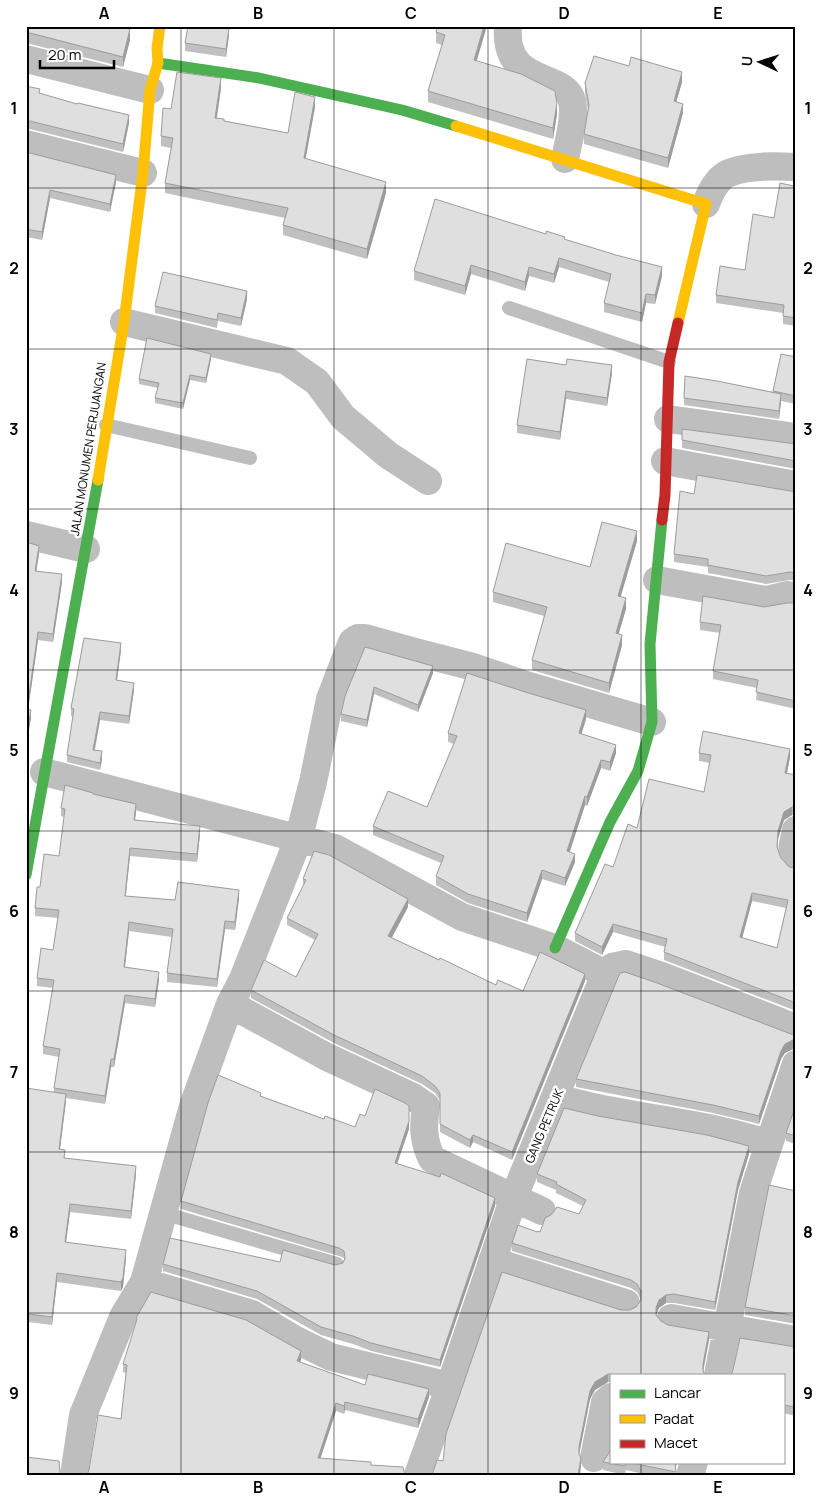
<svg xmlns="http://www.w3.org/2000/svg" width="822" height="1501" font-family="Manrope,sans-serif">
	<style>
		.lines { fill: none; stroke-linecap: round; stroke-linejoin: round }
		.lane { stroke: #bebebe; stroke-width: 14 }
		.street { stroke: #bebebe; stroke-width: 28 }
		.fast { stroke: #4caf50; stroke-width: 11 }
		.slow { stroke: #ffc107; stroke-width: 11 }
		.jam { stroke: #c62828; stroke-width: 11 }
		.wall { fill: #c0c0c0; fill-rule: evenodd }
		.shaded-wall { fill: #9c9c9c }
		.building { fill: #dfdfdf; stroke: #9c9c9c; fill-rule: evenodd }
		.grid { fill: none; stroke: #000; stroke-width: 1; stroke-opacity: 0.55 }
		.labels { text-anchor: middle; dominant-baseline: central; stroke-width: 5; stroke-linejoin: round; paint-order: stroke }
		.street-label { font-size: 12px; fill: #000; stroke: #fff }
		.neatline { fill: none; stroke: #000; stroke-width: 2 }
		.grid-label { font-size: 16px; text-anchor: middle; font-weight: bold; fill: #000 }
	</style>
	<rect width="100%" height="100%" fill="#fff"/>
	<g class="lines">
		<!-- lane -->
		<path class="lane" d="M509,308L669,362
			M106,425L250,458
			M163,1213L337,1264"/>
		<!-- street -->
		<path class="street" d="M508,26C503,88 565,71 572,101C576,117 568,143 565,159
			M26,59L150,90
			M26,144L143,173
			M706,204C710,193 717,178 729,173C748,165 776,166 796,167
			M124,322L287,361L317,382L343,417L388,455L428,481
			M668,419L796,437
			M665,461L796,485
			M26,535L86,549
			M657,580L766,600L787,595L796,597
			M44,772L335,848L462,917L555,948L605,974
			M796,830C794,840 789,853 796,861
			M230,1004L327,1057L413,1097L426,1106C423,1126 423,1141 432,1159L542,1211
			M556,1098C573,1102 590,1107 608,1110C663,1121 717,1126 769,1144L753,1193L718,1375
			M769,1144L796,1064
			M492,1261L626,1303
			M144,1282L252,1314L294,1339L331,1357L450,1386
			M671,1318L796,1340
			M594,1458L605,1402L611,1397
			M74,1475L83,1415L123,1317L144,1282L193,1106L230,1004L243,979L298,840L313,782L330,699L352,642L358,638H365L419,653L470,666L529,686L652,722
			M418,1475L450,1386L514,1197L605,974L612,967L626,964L662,976L796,1028
			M690,1475L694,1462"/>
		<!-- fast -->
		<path class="fast" d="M158,63L259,78L402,110L456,126
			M26,875L98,480
			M555,948L610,822L638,771L652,722L650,644L662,520"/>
		<!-- slow -->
		<path class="slow" d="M456,126L706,204L678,323
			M98,480L124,322L143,173L150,90L158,63L157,48L160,26"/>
		<!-- jam -->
		<path class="jam" d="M662,520L665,495L669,362L678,323"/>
	</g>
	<!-- wall -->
	<path class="wall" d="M26,26L130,40L123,67L30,44H26Z
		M437,26L477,61L557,114L553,139L428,102V91L442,45L436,43V32Z
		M229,35L226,57L185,51V43Z
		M682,82L676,102L683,113L668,168L584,144V134L588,110L585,93V83Z
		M26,86L40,94L129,123L123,152L30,129H26Z
		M221,88L217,118L224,121L288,133L315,107L305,159L386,193L367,259L283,235V225L285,218L165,193V183L171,148L161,146V136L171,109Z
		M26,152L116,182L110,212L50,198L42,240L26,237Z
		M796,177V326L783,324V313L716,303V295L745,270L774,218L794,186Z
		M546,234L565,240L662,276L655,304L646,303L642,322L604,312V303L609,282L559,267L554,283L529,276L525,291L471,274L465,295L414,280V271Z
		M247,299L241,326L218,321L217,328L155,313V306Z
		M781,354L796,357V404L781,401L779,419L684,405L685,376L773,392Z
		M211,359L206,383L190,380L183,409L155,403V398L158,388L139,384V379Z
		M527,359L612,373L607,406L566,399L560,440L517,433V425Z
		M682,440L796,444V469L682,448Z
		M794,492H796V581L790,580L766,584L708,573V567L674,562V554L694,494Z
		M637,541L620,597L626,609L618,634L622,645L609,693L532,670V660L544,616L493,602V592L590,567Z
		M26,542L39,554L36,571L62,582L53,642L38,640L28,710L31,718L26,747Z
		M796,603V709L756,700L757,688L713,679V671L720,633L700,630V622L764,607Z
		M365,647L433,673L418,712L374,694L367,727L341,721V714Z
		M121,650L117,680L134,690L129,724L100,720L95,750L102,759L100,770L67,762V755L73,716H71V708Z
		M586,719L581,734L616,753L610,771L601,768L587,806L585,805L570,852L575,862L565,886L542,879L527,922L468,903L436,885V876L441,863L373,835V826L427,807L454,744L448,742V733Z
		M699,753L790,757L787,774L796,775V815H792L784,820L778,839V848L781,858L789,867L796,868V1011L664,960V952L665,947L613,932L602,955L575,941V933L613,867L637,828L704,792L710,763L699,761ZM752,901L786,908L777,948L742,938Z
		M93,794L136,812L135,820L200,834L197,862L130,856L125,896L175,900L239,898L235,930L225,929L217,987L167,982V973L172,937L129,931L125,967L159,980L155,1007L125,1003L114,1067H111L105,1104L66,1098L60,1149L65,1158L136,1174L131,1219L70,1212L66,1242L126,1258L123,1287L121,1291L57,1282L52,1325L29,1322L26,1342L54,1088L59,1057L43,1054V1046L53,988L37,986V978L53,950L58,918L35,916V908L40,887L59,856L64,817L61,816V808Z
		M303,879L408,907L392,938L496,985L523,991L585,981L512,1160L473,1142L470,1148L440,1132V1100L435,1093L422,1084L334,1043L251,998V990L296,977L315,940L287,925V918L303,887Z
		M791,1034L796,1035V1049H793L785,1053L781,1059L759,1124L713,1113L576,1087V1079Z
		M261,1096L324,1119L355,1127L365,1116L409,1129L397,1163L495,1206L440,1367L371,1351L353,1344L321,1335L257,1299L163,1271V1264L280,1262L335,1265L343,1263L344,1260V1258L339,1256L181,1209V1201Z
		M796,1105V1144L786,1141V1133Z
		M749,1154L738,1190L715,1310L674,1303H666L659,1308L656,1314L661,1321L668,1325L709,1340L703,1370L705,1375H611V1382H608L595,1390L590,1399L579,1453L581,1466L443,1461L621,1310H630L636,1307L641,1300L637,1292L631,1288L512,1251V1243L537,1232H540L579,1214L583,1206L556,1193V1190L537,1182V1174Z
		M796,1191V1324L745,1315V1307Z
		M136,1318L301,1360L300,1362L365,1385L429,1397L418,1428L345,1410L344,1414L336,1411L320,1458L371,1465L405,1475L121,1419L126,1373L123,1372V1364L136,1323Z
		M793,1347H796V1416L783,1413V1375Z
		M603,1462H678L675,1469L676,1475H648L626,1470L625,1475L603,1470Z"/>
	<!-- shaded-wall -->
	<path class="shaded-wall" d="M484,26H487L474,70V60Z
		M229,28V35L226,57V49Z
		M130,29V40L123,67V57Z
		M682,72V82L674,110V101Z
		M221,78V88L215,128V118Z
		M315,97V107L304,168V158Z
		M557,103V114L553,139V128Z
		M683,104V113L668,168V158Z
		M129,115V123L123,152V144Z
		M116,175V182L110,212V204Z
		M386,182V193L367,259V249Z
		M50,190V198L42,240V232Z
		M559,258V267L554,283V274Z
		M471,265V274L465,295V286Z
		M529,267V276L525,291V282Z
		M662,267V276L655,304V295Z
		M247,291V299L241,326V318Z
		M646,294V303L642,322V313Z
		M211,354V359L206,383V378Z
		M612,365V373L607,406V398Z
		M190,375V380L183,409V403Z
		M566,391V399L560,440V432Z
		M781,394V402L779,419V411Z
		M637,531V541L618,606V596Z
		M39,546V554L35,579V571Z
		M62,574V582L53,642V634Z
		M626,598V609L616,643V633Z
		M38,632V640L27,717V709Z
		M622,635V645L609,693V683Z
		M121,643V650L116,687V680Z
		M433,666V673L418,712V705Z
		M134,683V690L129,724V716Z
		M374,687V694L367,727V720Z
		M31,710V718L26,747V739Z
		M586,710V719L579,742V733Z
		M100,712V720L93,757V750Z
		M616,745V753L610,771V762Z
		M790,749V757L785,782V773Z
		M102,751V759L100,770V763Z
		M601,760V768L587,806V797Z
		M585,796V805L567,859V851Z
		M136,804V812L134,828V820Z
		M792,807V815L784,820L778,839L777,856L778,831L784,812Z
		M200,826V834L197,862V854Z
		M130,848V856L125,904V896Z
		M575,854V862L565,886V878Z
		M542,870V879L527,922V913Z
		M239,890V898L235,930V922Z
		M752,893V901L740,946V937Z
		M408,899V907L388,944V936Z
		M225,921V929L217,987V979Z
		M129,922V931L124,975V967Z
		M613,924V932L602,955V947Z
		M159,972V980L155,1007V999Z
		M585,974V981L512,1160V1152Z
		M125,995V1003L114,1067V1059Z
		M793,1040V1049L785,1053L781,1059L759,1124V1116L781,1051L785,1044Z
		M111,1059V1067L105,1104V1096Z
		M66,1094V1102L59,1157V1149Z
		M409,1106V1129L395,1170V1163Z
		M473,1135V1142L470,1148V1140Z
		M749,1146V1154L738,1190L715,1310V1302L738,1182Z
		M136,1166V1174L131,1219V1211Z
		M495,1198V1206L440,1367V1360Z
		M70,1204V1212L65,1250V1242Z
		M126,1250V1258L123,1287L121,1291V1282Z
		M57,1273V1282L52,1325V1317Z
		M666,1295V1303L659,1308L656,1316V1308L659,1300Z
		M29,1314V1322L26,1342V1334Z
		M709,1332V1340L703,1372V1364Z
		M301,1351V1360L297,1369V1361Z
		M608,1374V1382L595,1390L590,1399L579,1455V1447L590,1391L595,1382Z
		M429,1389V1397L418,1428V1419Z
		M345,1402V1410L344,1414V1406Z
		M336,1403V1411L318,1466V1458Z
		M581,1458V1466L580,1475H578Z"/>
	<!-- building -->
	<path class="building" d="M26,26H116L130,29L123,57L30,33L26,34Z
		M188,26H221L229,28L226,49L185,43Z
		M437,26H484L474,60L521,74L555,91L557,103L553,128L428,91L445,35L436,32Z
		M594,56L629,66L631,57L682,72L674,101L683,104L668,158L584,134L589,105L585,83Z
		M177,72L221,78L215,118L224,119V121L288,133L295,92L315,97L304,158L386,182L367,249L283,225L288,208L165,183L173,138L161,136L163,108L171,109Z
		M26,86L40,89L39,93L77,104L78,103L129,115L123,144L30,121H26Z
		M26,152L116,175L110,204L50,190L42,232L26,229Z
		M796,177V318L783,316L784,305L716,295L720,266L745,270L753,214L774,218L780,183L794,186Z
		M435,199L546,234V231L565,237L564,239L616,255L662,267L655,295L646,294L642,313L604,303L611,274L559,258L554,274L529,267L525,282L471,265L465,286L414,271Z
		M163,272L247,291L241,318L218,313L217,320L155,306Z
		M147,338L211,354L206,378L190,375L183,403L155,398L159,383L139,379Z
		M781,354L796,357V396L773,391Z
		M527,359L566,365L567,359L612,365L607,398L566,391L560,432L517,425Z
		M685,376L717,381L781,394L779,411L684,398Z
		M682,429L796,444V461L682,440Z
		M697,475L796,492V573L790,572L766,576L708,565V559L674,554L680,491L694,494Z
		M602,522L637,531L618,596L626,598L616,633L622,635L609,683L532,660L547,607L493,592L506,543L590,567Z
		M26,542L39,546L35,571L62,574L53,634L38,632L27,709L31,710L26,739Z
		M703,596L764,607L787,603H796V701L756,692L758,680L713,671L721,625L700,622Z
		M84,638L121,643L116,680L134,683L129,716L100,712L93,750L102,751L100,763L67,755L74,709L71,708Z
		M365,647L433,666L418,705L374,687L367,720L341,714L345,696Z
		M467,673L525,692L586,710L579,733L616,745L610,762L601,760L587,797L585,796L567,851L575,854L565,878L542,870L527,913L468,894L436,876L444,856L373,826L388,791L427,807L457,736L448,733Z
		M703,731L790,749L785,773L796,775V807H792L784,812L778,831L777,847L781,858L789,867L796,868V1003L664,952L667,939L613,924L602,947L575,933L605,864L613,867L628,824L637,828L649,779L704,792L711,755L699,753ZM752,893L788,900L777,948L740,937Z
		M65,785L93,793V794L136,804L134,820L200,826L197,854L130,848L125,896L175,900L178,882L239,890L235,922L225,921L217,979L167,973L173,929L129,922L124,967L159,972L155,999L125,995L114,1059H111L105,1096L54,1088L60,1049L43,1046L54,980L37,978L41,948L53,950L59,910L35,908L37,887H40L44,854L59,856L65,809L61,808Z
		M314,851L329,855L408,899L388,936L439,960L440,958L496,985L498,980L523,991L540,952L585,974L512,1152L473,1135L470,1140L440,1124V1093L435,1086L422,1076L334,1035L251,990L264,960L296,977L318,934L287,918L306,880L303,879Z
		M625,972L657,983L791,1034L796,1035V1041L793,1040L785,1044L781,1051L759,1116L713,1105L576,1079L620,973Z
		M218,1075L261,1093L260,1096L324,1119L325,1116L355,1127L360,1114L365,1116L375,1089L405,1103L409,1106V1121L395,1163L440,1177L441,1173L495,1198L440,1360L371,1343L353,1336L321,1327L257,1291L163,1264L170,1238L280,1262L283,1250L335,1265L343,1263L345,1258L344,1251L339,1248L181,1201L208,1103Z
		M26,1088L66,1094L59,1149L65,1150L64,1158L136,1166L131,1211L70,1204L65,1242L126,1250L123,1278L121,1282L57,1273L52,1317L29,1314L26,1334Z
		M796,1105V1136L786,1133Z
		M564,1108L598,1116L707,1135L749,1146L738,1182L715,1302L674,1294L666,1295L659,1300L656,1308V1315L661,1321L668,1325L709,1332L703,1364V1371L705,1375H617L608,1374L595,1382L590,1391L579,1447V1454L581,1458L578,1475H431L433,1472L437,1460L443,1461L446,1434L502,1272L621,1310H630L636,1307L641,1300V1291L637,1284L631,1280L512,1243L518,1225L537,1232V1231L540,1232L545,1218L551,1215L557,1207L579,1214L586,1200L556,1184L557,1182L537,1174Z
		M769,1185L796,1191V1316L745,1307Z
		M151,1292L246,1320L301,1351L297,1361L365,1385L368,1374L429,1389L418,1419L345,1402L344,1406L336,1403L318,1458L371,1462V1465L403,1467L405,1475H87L89,1470L98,1415L121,1419L127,1365L123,1364L137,1319L136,1318Z
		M740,1338L796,1347V1407L783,1405V1375H731L733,1370Z
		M611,1446V1462H626L625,1466L603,1462L609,1453Z
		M26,1457L59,1461L60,1473L61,1475H26Z
		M627,1462H675L676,1472Z
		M704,1473L715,1475H704Z"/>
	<!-- grid -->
	<path class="grid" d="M181,26V1475M334,26V1475M488,26V1475M641,26V1375M26,188H796M26,349H796M26,509H796M26,670H796M26,831H796M26,991H796M26,1152H796M26,1313H796M641,1462V1475"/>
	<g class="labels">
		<!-- street labels -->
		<g class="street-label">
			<text transform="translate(88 449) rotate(-81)">JALAN MONUMEN PERJUANGAN</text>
			<text transform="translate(544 1126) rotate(-67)">GANG PETRUK</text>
		</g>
	</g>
	<!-- border -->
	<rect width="822" height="1501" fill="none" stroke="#ffffff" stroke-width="55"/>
	<!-- legend -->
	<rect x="610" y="1374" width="175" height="90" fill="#ffffff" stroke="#999999"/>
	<rect x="620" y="1390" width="25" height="8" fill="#4caf50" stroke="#999999"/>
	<text x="654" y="1398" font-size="15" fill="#000000">Lancar</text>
	<rect x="620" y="1415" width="25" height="8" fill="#ffc107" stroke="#999999"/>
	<text x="654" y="1424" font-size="15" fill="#000000">Padat</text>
	<rect x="620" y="1440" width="25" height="8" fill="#c62828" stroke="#999999"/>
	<text x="654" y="1448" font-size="15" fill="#000000">Macet</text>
	<!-- north arrow -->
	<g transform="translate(760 62) rotate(274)" stroke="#ffffff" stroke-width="4" paint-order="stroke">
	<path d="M0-4L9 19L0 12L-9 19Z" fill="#000000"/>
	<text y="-8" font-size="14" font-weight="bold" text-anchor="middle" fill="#000000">U</text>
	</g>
	<!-- scale -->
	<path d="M40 60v8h74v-8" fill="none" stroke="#000000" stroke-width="2.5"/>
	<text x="48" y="60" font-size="15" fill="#000000" stroke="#ffffff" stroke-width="4" paint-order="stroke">20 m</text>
	<rect x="28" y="28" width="766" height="1446" class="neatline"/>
	<g class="grid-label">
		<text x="104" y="19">A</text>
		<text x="258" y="19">B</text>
		<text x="411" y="19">C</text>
		<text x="564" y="19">D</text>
		<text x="718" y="19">E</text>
		<text x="14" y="114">1</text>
		<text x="808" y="114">1</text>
		<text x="14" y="274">2</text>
		<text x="808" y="274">2</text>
		<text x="14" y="435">3</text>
		<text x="808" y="435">3</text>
		<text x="14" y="596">4</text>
		<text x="808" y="596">4</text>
		<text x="14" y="756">5</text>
		<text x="808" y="756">5</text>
		<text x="14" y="917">6</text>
		<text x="808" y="917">6</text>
		<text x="14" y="1078">7</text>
		<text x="808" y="1078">7</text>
		<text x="14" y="1238">8</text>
		<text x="808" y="1238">8</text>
		<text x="14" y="1399">9</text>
		<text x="808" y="1399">9</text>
		<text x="104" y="1493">A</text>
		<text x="258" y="1493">B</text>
		<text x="411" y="1493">C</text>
		<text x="564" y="1493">D</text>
		<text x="718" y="1493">E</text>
	</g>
</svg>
